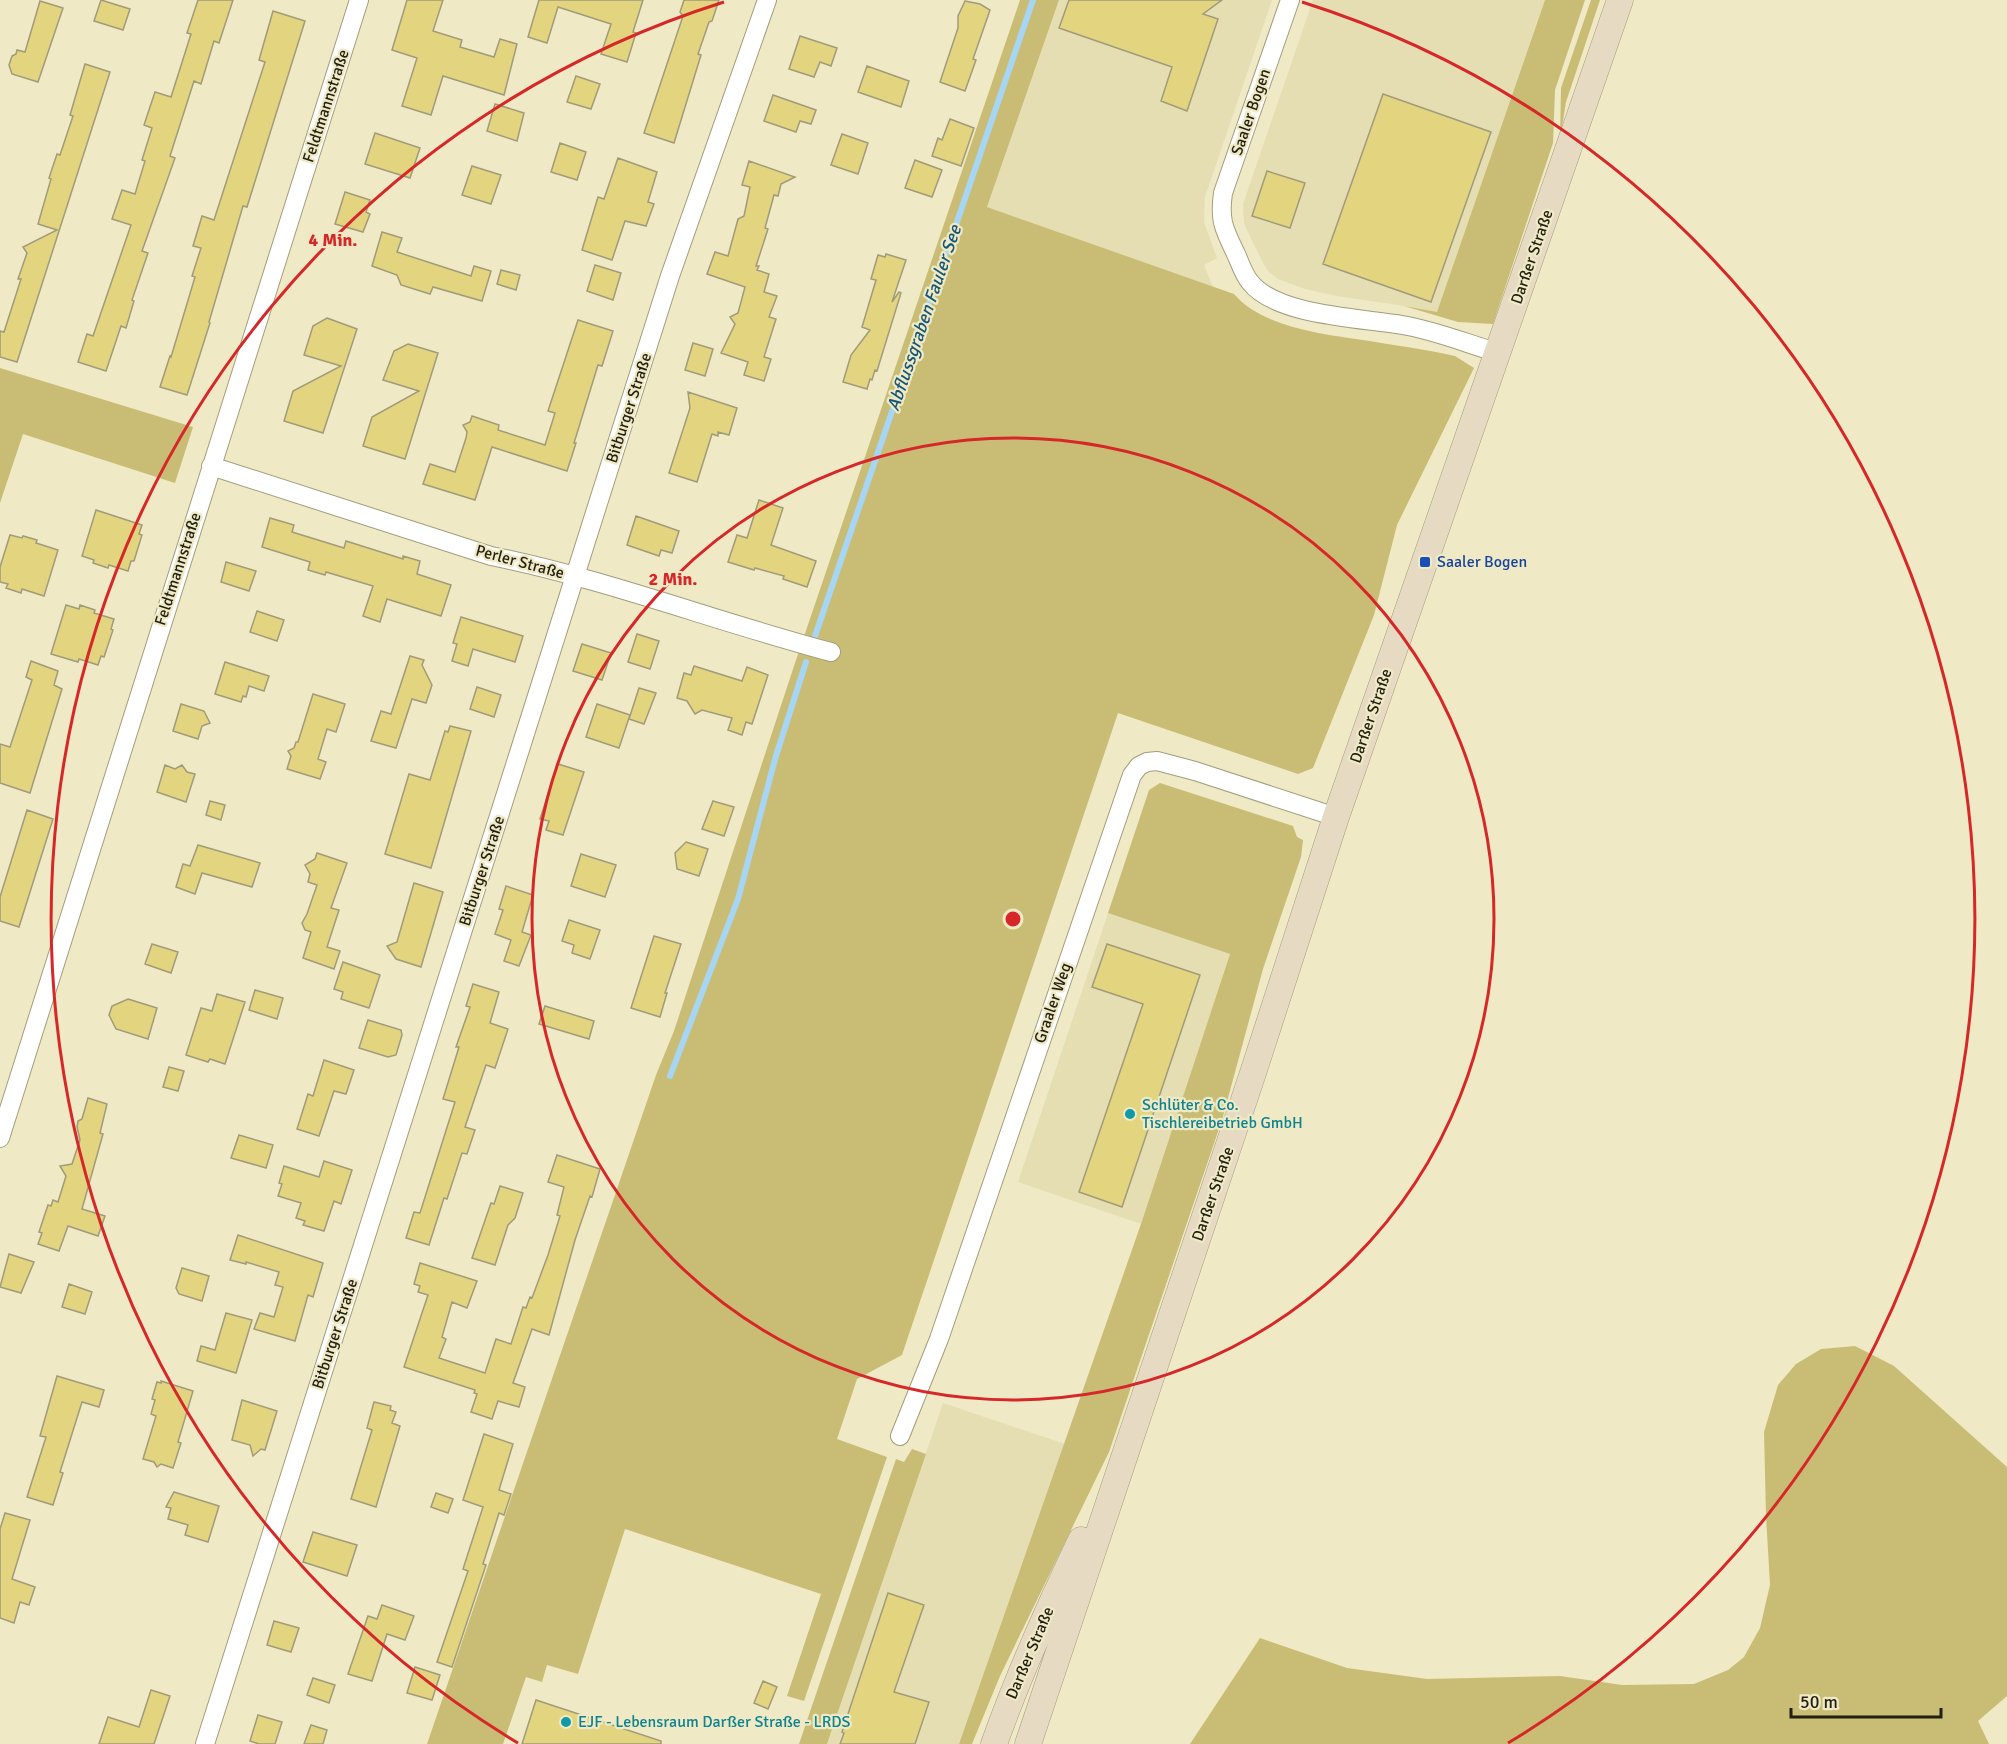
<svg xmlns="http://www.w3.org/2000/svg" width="2007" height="1744" font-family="Signika,sans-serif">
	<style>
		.built { fill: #e5deb3 }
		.green { fill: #c9bd75 }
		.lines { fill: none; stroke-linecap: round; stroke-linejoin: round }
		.stream { stroke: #a7d6f4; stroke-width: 6 }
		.building { fill: #e3d47f; stroke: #a09b7a; stroke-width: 1.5 }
		.minor-casing { stroke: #a39d7c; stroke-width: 20 }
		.secondary-casing { stroke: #a39d7c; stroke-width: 27 }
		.minor { stroke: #fff; stroke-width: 18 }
		.secondary { stroke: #e6dac3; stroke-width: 26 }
		.ring { fill: none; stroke: #d62828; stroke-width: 3 }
		.transit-dot { fill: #1a4fb4; stroke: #efe9c5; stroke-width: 2 }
		.culture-dot { fill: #0f9aa8; stroke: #efe9c5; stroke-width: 2 }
		.labels { text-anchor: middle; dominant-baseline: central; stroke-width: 4.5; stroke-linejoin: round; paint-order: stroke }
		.street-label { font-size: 16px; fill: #211f11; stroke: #efe9c5 }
		.transit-label { font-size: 16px; fill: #164399; stroke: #efe9c5; text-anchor: start }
		.culture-label { font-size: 16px; fill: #0d838f; stroke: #efe9c5; text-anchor: start }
		.water-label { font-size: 18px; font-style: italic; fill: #165677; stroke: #efe9c5 }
		.centre { fill: #d62828; stroke: #efe9c5; stroke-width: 3 }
		.ring-label { font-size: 18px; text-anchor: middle; font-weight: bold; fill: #d62828; stroke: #efe9c5; stroke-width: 4.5; stroke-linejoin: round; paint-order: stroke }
	</style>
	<rect width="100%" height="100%" fill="#efe9c5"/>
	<!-- built -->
	<path class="built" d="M1059,0H1272L1205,197L1204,222L1217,258L1204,265L1213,287L987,207Z
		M1313,0H1545L1437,313L1404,306L1337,296L1305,289L1278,279L1268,271L1263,263L1244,224L1243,204Z
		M1108,913L1230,954L1141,1224L1018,1182Z
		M943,1403L1065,1444L959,1744H827Z"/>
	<!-- green -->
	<path class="green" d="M1020,0H1059L987,207L1234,294C1262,327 1322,334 1363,340C1393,345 1424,349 1455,356L1474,368L1397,525L1374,615L1313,768L1298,774L1118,713L902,1355L857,1379L837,1439L887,1457L804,1701L787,1696L821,1594L625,1529L578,1674L547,1665L542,1682L526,1677L503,1744H427L656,1075L674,1031L794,666Z
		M1545,0H1585L1555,90L1553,143L1493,324L1458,322L1404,306L1437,312Z
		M1591,0H1600L1566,102L1560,139L1561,88Z
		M0,368L193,427L175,483L23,434L0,503Z
		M1160,783L1293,826L1297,837L1303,840L1301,857L1263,969L1222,1120L1109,1452L1000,1676L972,1744H959L1141,1224L1230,954L1108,913L1149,790Z
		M1855,1346L1894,1366L2007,1467V1696L1978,1721L1989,1744H1190L1260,1638L1347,1668L1427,1679L1560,1676L1622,1685L1694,1684L1728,1670L1744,1657L1760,1628L1770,1585L1766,1516L1764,1432L1778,1385L1796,1364L1821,1349Z
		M912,1449L926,1454L827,1744H799L896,1459L904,1462Z"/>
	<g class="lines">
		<!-- stream -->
		<path class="stream" d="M815,636L1033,0
			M670,1076L738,899L775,759L806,662"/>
	</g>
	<!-- building -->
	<path class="building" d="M101,0L130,9L123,30L94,21Z
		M198,0H233L219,43L214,41L201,84L194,81L170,156L175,158L142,251L148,253L132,300L134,301L126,328L121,326L106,371L78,362L87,334L93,336L131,225L112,219L122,190L135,194L145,161L142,160L152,128L144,125L155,92L171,97L191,34L187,33Z
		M407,0H443L433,31L462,40L460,47L494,57L500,39L517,44L504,95L443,76L431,115L402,106L417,58L392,50Z
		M539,0H643L633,32L636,33L627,62L601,54L611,24L558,7L547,43L528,37Z
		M684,0H719L712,21L709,22L698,54L701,55L674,143L644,133L683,16L680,12Z
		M1069,0H1222L1203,14L1218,19L1187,111L1161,101L1172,67L1059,28Z
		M40,1L63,8L38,82L12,74L9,65L12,56L16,54L17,50L25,52Z
		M965,1L980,4L990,10L973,59L976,60L965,91L940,82L958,28V16Z
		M273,11L305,21L247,207L243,206L209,322L210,323L187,395L160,387L170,356L171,357L195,277L192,276L201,248L193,246L202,216L214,220L265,62L259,60Z
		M800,36L837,48L831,66L820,62L814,77L789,69Z
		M85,64L110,72L17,362L0,357V331L4,332L21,279H18L27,253L23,247L57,230L38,224L51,179L49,178L57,154L60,155L73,116L70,115Z
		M867,66L909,81L901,107L858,92Z
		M576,76L600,84L591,109L567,102Z
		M1383,94L1491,132L1431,302L1323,264Z
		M773,95L816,110L811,124L800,121L796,132L764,121Z
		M495,104L524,113L517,141L487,131Z
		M950,119L974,128L961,166L932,156L938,138L942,140Z
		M375,133L420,148L410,178L365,164Z
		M842,134L868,143L858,174L831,165Z
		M560,143L586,152L577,180L551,172Z
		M618,158L657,172L648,202L654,204L646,226L625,221L612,260L582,250L598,197L604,199Z
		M915,160L942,170L932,197L905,188Z
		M749,161L795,177L781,184L778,196L774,195L765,228L768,229L756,266H759L757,270L769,274L764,292L777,296L769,317L776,319L764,357L771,359L764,381L744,375L748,362L721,353L735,324L730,317L738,313L745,287L707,274L715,252L728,256L738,219L744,216L750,187L742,185Z
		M472,166L501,175L491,204L462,195Z
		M1267,171L1305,183L1290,228L1252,216Z
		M345,192L370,200L366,212L370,214L363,232L335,224Z
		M382,232L402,238L397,252L471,276L474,266L491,271L482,301L433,287L430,294L401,285L397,275L372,266Z
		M886,254L906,260L892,302L899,292L901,293L877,371L875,370L872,380L870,379L867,389L843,382L851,355L870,330L862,327L876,280L871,279L878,255L885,257Z
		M595,265L621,273L613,300L587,291Z
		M501,270L520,275L516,290L497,284Z
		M327,318L357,329L323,433L284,421L293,391L341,366L304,355L313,326Z
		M578,320L613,331L602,366L598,365L574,443H576L567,471L492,447L475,500L423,484L430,464L455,472L466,438L467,432L463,425L470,422L472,416L499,425L498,430L545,445L555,413L548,411Z
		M693,343L713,349L705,376L685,370Z
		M408,344L438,353L405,459L363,446L372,417L419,391L383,380L394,351Z
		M688,392L737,408L729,435L718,432V436L712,434L697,482L669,473L690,408Z
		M759,500L783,508L771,545L816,561L807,587L783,579L784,576L755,568L754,570L728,562L737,535L747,538Z
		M96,510L142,525L139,534L142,535L134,561H131L128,571L109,565L108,568L93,563L94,560L82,556Z
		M636,516L679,531L672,553L661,550L659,556L627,545Z
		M270,518L294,525L292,532L344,548L346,541L403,559V556L420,561L417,574L451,585L441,616L387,599L380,622L363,616L373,586L326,572L325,575L308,570L310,562L262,547Z
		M10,535L22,538L23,536L37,540L36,543L58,550L44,596L22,589L21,593L6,588L8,584L0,582V567Z
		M226,562L256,571L249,591L221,582Z
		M66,605L79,609L80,605L95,610L94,613L114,619L111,629L113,630L104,657L101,656L98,665L79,659L78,662L51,654Z
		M257,611L284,620L277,641L250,632Z
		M461,617L523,636L515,662L473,649L468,666L452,661L457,644L453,643Z
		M637,634L659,641L650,669L628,662Z
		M582,644L611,653L602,680L573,671Z
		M410,656L424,660L422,665L432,685L426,703L412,699L396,748L371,741L381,711L391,714Z
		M31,661L58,671L54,685L62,689L30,793L0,783V744L10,747L32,680L26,677Z
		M225,662L269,676L264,691L249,686L246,697L243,696L241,702L215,694Z
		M694,666L742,681L747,667L768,675L752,724L746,722L742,735L728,730L732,718L702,710L695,714L687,701L677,698L684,673L691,675Z
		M477,687L501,695L494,717L470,709Z
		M639,688L656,693L644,724L629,719Z
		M313,694L345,704L336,732L327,729L318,759L326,762L320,779L287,769L291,756L288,751L294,748L296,742H298Z
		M181,704L204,711L210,723L202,726L198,739L173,731Z
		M597,704L630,715L619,748L586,737Z
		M450,726L471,731L431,868L385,854L409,774L430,780L445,731L448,732Z
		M558,764L584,772L563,835L546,830L549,821L540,819Z
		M165,765L175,769L182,765L187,772L195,774L186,802L157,792Z
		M210,801L225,805L221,820L206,815Z
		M713,801L734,807L724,836L702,829Z
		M27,810L53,819L19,927L0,921V897Z
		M686,842L708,849L699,876L677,869L675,853Z
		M198,845L260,863L252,887L202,873L195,894L176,887L183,864L190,866Z
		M317,853L347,863L331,908L339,910L327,947L340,951L334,969L303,958L311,932L305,930L302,923L307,914L317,885L308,882L310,874L305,865L315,859Z
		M581,854L616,865L605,897L571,886Z
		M414,883L443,892L421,967L396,959L387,946L397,942Z
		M506,886L533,895L522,932L531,935L519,966L504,961L511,940L495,934L503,910L499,909Z
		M569,920L600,930L590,959L572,953L574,945L562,941Z
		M654,936L681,944L665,993H667L660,1017L631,1008Z
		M152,944L178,952L171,973L145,964Z
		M1107,944L1200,975L1122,1207L1079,1192L1143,1004L1092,987Z
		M343,962L380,975L369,1008L341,999L343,992L334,989Z
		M473,984L499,992L490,1023L508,1029L495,1068L486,1065L465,1127L475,1130L467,1154L462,1153L447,1199L444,1198L429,1245L406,1238L414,1212L420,1213L455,1102L443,1099L459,1047H456L470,1007L466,1006Z
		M255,990L283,998L277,1019L249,1010Z
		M217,994L245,1002L225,1064L210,1059L208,1062L186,1055L201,1008L212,1011Z
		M128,999L157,1008L148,1039L116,1029L109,1015L112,1006Z
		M545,1006L594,1021L589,1039L539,1024Z
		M368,1020L401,1030L402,1035L396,1055L388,1057L359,1048Z
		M324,1060L354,1070L346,1094L334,1091L319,1136L297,1129L308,1094L313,1096Z
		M169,1067L184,1071L178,1091L163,1087Z
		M88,1098L107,1104L100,1133L103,1134L82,1209L105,1216L98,1236L68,1226L59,1251L38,1244L42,1233L39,1232L48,1205L51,1206L53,1200L58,1202L66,1176L60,1166L72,1164L80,1140L77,1127L78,1121L82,1119Z
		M239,1135L273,1145L266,1168L231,1158Z
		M557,1155L600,1169L592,1197L590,1196L575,1240L549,1335L532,1329L513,1383L525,1387L519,1407L498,1401L492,1419L471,1412L477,1394L474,1393L475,1390L404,1367L428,1295L418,1292L420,1286L414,1284L420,1263L477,1281L467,1308L452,1302L442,1337L446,1339L439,1358L485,1373L496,1339L511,1344L523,1307L526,1308L530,1297L532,1298L548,1255L560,1216L557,1215L564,1187L548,1182Z
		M324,1161L352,1170L341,1204L334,1201L324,1231L303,1225L305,1221L296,1218L301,1203L278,1196L282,1184L279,1183L284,1166L319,1177Z
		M500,1186L523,1193L515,1218L508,1225L495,1265L472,1258L491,1203L494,1204Z
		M238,1235L323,1263L313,1297L308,1295L295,1341L254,1329L260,1313L274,1317L283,1287L275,1285L279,1272L246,1262V1264L230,1260Z
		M9,1254L34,1262L21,1293L0,1287Z
		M182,1268L209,1276L202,1301L179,1294L176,1288Z
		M69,1284L92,1292L85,1314L62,1307Z
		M226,1313L252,1320L236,1373L197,1361L201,1346L215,1350Z
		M57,1376L104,1390L99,1407L82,1402L60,1472L63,1473L53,1505L27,1497L46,1437L40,1436Z
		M161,1381L193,1391L178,1442L181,1443L173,1468L161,1464L157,1467L154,1462L143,1459L156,1416L151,1414L155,1400L152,1399L157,1382L161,1383Z
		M242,1400L277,1411L265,1450L261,1449L253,1456L250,1445L232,1440Z
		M374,1402L391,1406L390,1410L396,1412L392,1423L400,1426L376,1507L351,1499L372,1430L367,1428Z
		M484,1434L513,1444L499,1490L511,1494L504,1515L499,1513L483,1564L486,1565L452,1667L437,1662L468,1571L463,1569L483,1507L463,1500Z
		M174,1492L219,1506L208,1542L185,1535L188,1525L168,1519L171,1508L166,1507Z
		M436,1493L453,1499L448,1513L431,1507Z
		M5,1513L30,1520L12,1579L35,1587L29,1605L20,1602L14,1623L0,1618V1529Z
		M313,1532L357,1545L347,1576L303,1562Z
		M888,1593L924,1605L894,1692L929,1702L915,1744H840L844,1733L842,1732Z
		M382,1605L414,1616L405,1640L387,1634L372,1681L348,1674L368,1616L377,1619Z
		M274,1621L299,1628L291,1652L267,1645Z
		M415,1667L440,1675L432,1700L407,1693Z
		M313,1678L335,1685L329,1703L307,1695Z
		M763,1681L777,1687L768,1709L754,1703Z
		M151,1690L170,1696L154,1744H99L108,1717L139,1727Z
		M536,1700L661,1741V1744H522Z
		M258,1715L282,1722L275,1744H259L250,1741Z
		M311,1725L327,1730L323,1744H304Z"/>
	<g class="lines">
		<!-- minor casing -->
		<g class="minor-casing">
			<path id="minor" d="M1290,0L1223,193C1219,221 1224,229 1236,254C1240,263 1244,275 1250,282C1276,316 1362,318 1402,325C1434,330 1468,344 1499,353
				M211,466L491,556C606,579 717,622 831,652
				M0,1138L359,0
				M900,1436L939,1339L1132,775L1139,766L1147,762L1157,761L1195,771L1336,817
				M205,1744L670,276L767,0"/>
		</g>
		<!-- secondary casing -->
		<g class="secondary-casing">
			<path id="secondary" d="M994,1744C1019,1674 1049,1607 1081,1540
				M1028,1744L1252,1076L1336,817L1620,0"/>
		</g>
		<!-- minor -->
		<use href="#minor" class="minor"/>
		<!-- secondary -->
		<use href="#secondary" class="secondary"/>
	</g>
	<!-- distance rings -->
	<g class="ring">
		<circle cx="1013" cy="919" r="481"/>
		<path d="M518 1743A961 961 0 0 1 724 2M1302 2A961 961 0 0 1 1508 1743"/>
	</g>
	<!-- markers -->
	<rect class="transit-dot" x="1419" y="556" width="12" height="12" rx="3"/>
	<g class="culture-dot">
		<circle cx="1130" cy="1114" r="6"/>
		<circle cx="566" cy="1722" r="6"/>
	</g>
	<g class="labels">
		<!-- street labels -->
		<g class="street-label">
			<text transform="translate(326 106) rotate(-72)">Feldtmannstraße</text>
			<text transform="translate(1251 112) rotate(-71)">Saaler Bogen</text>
			<text transform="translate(1532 257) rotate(-71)">Darßer Straße</text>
			<text transform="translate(629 408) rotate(-72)">Bitburger Straße</text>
			<text transform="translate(520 562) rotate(15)">Perler Straße</text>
			<text transform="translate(178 569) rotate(-72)">Feldtmannstraße</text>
			<text transform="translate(1371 716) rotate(-71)">Darßer Straße</text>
			<text transform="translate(482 871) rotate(-72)">Bitburger Straße</text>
			<text transform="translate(1053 1003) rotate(-71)">Graaler Weg</text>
			<text transform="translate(1213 1194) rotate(-71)">Darßer Straße</text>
			<text transform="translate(335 1334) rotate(-72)">Bitburger Straße</text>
			<text transform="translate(1030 1653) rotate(-67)">Darßer Straße</text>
		</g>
		<!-- transit labels -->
		<g class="transit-label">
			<text x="1437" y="562">Saaler Bogen</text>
		</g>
		<!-- culture labels -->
		<g class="culture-label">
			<text x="1142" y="1105">Schlüter &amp; Co.<tspan x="1142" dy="18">Tischlereibetrieb GmbH</tspan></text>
			<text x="578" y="1722">EJF - Lebensraum Darßer Straße - LRDS</text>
		</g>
		<!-- water labels -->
		<g class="water-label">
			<text transform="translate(924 318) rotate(-71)">Abflussgraben Fauler See</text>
		</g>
	</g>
	<circle cx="1013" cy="919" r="9" class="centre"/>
	<g class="ring-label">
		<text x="333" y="246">4 Min.</text>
		<text x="673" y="585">2 Min.</text>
	</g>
	<!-- scale -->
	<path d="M1791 1708v9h150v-9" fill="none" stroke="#211f11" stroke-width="3"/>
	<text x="1800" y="1708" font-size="18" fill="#211f11" stroke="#efe9c5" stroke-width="4.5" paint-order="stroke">50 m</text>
</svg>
